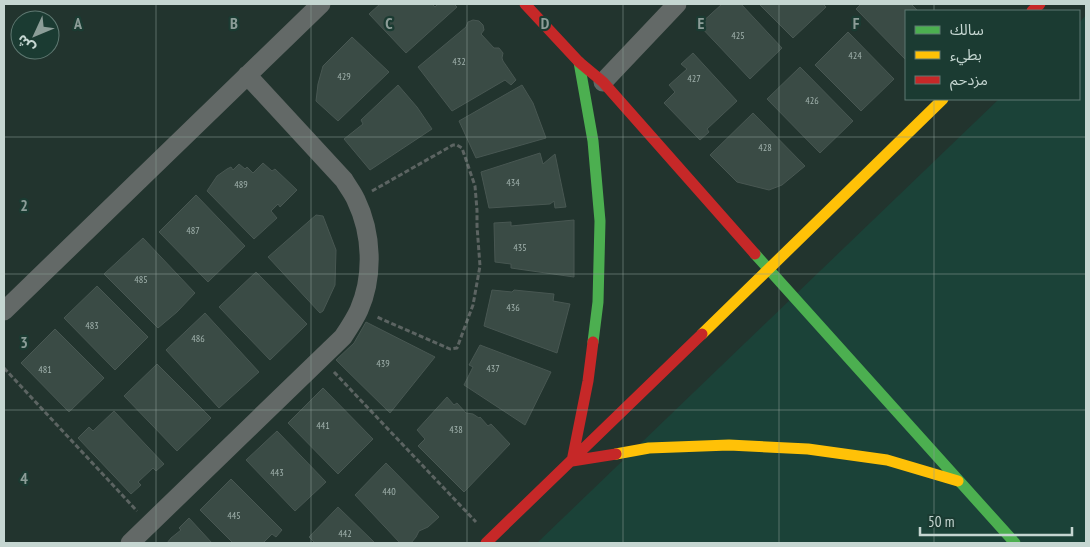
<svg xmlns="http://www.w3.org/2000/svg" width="1090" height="547" font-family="'PT Sans Narrow','Noto Sans Arabic',sans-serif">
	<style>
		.built { fill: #1b4238 }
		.building { fill: #3a4b45; stroke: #485752 }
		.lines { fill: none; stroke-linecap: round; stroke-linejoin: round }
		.path { stroke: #5c6462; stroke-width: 3; stroke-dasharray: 5 2.5; stroke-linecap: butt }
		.street { stroke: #636967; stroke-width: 19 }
		.fast { stroke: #4caf50; stroke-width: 11 }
		.slow { stroke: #ffc107; stroke-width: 11 }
		.jam { stroke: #c62828; stroke-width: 11 }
		.grid { fill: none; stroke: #8c9d98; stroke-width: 1; stroke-opacity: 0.55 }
		.labels { text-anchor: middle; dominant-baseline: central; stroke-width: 4.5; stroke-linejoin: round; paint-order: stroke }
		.number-label { font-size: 10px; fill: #a2b3ae }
		.grid-label { font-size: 16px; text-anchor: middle; font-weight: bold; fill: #8c9d98; stroke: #1b3b32; stroke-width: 4.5; stroke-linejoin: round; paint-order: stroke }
	</style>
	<rect width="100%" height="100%" fill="#22342e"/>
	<!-- built -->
	<path class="built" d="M1086,15V543H537L999,99H1079V23Z"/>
	<!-- building -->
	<path class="building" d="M380,4H432L435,7L438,4H454L457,7L406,53L369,14Z
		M722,4H741L782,48L750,79L699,25Z
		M759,4H823L826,7L793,38Z
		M861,4H911L918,11H906V57L905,59L856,9Z
		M473,20L479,21L483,25L484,30L481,34L494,48H499L503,53L502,58L503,61L516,80L511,85L505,80L452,111L418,67L466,27L468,22Z
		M848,32L894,79L861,111L815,65Z
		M352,37L389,72L338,121L316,101L318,84L323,66Z
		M693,53L737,101L707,129L709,132L700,140L664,103L675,92L669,85L687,69L681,64Z
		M800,67L853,121L820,153L767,99Z
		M398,85L417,107L432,129L370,170L344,139L363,124L361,120Z
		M522,85L533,103L546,138L476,158L459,121Z
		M753,113L805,166L782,185L769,190L737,182L710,155Z
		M540,153L543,164L555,154L566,207L555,208L554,201L550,204L489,208L481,172Z
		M263,163L272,171L275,169L297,190L280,207L278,204L271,211L277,218L254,239L207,191L217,176L227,169L231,167L233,170L239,164L245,169L247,167L253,173Z
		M196,195L245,246L208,282L159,232Z
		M316,215L323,216L336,250L335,285L323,311L320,313L268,257Z
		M574,220V277L511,268V264L495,262L494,223L511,222V226Z
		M143,238L195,293L177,312L158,328L104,274Z
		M256,272L307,324L270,360L219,307Z
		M97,286L148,337L115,370L64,318Z
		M492,290L512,292L514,290L554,294L553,301L570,304L557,353L484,326Z
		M205,313L259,372L219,408L166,350Z
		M366,322L435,357L390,413L336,360L354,343Z
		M55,329L104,378L69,412L21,363Z
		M480,345L551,372L525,425L464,385L473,367L469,365Z
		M157,364L211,418L177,451L124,396Z
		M323,388L373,439L338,474L288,423Z
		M447,397L454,405L457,403L466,413L473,414L479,418L480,417L488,426L491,424L510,444L464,492L418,446L425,439L417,430Z
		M114,411L164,464L156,471L153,468L138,482L141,485L131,494L78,438L89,427L93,431Z
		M277,431L326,482L295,511L246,460Z
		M386,463L439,517L428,527L419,531L416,537L411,543H400L355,495Z
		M231,479L282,530L276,537L272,534L263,543H233L200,510Z
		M338,507L375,543H315L309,537Z
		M189,518L212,543H167L171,538L181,530L179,528Z"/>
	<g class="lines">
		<!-- path -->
		<path class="path" d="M372,191L453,145H457L462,148L475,186L477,210V226L480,266L473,305L457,348L450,349L377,317
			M4,368L137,511
			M334,372L476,522"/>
		<!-- street -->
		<path class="street" d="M603,82L677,4
			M4,311L321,4
			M130,543L343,337C349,328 355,319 359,310C374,276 372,233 356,200C353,193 348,187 344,180L247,75"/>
		<!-- fast -->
		<path class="fast" d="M579,62L593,141L600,221L598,302L593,342
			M755,254L1015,543"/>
		<!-- slow -->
		<path class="slow" d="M702,334L943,99
			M616,454L649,448L729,445L808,449L887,460L958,481"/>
		<!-- jam -->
		<path class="jam" d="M525,4L579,62L603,82L755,254
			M1032,11L1040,4
			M593,342L588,381L572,461L616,454
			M486,543L702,334"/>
	</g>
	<!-- grid -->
	<path class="grid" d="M156,4V543M311,4V543M467,4V543M623,4V543M779,4V543M934,4V11M934,99V543M4,137H1086M4,274H1086M4,410H1086"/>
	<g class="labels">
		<!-- number labels -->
		<g class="number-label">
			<text x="738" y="35">425</text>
			<text x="855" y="55">424</text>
			<text x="459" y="61">432</text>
			<text x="344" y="76">429</text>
			<text x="694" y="78">427</text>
			<text x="812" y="100">426</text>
			<text x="765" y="147">428</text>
			<text x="513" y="182">434</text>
			<text x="241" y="184">489</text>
			<text x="193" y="230">487</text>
			<text x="520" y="247">435</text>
			<text x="141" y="279">485</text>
			<text x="513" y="307">436</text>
			<text x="92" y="325">483</text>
			<text x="198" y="338">486</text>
			<text x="383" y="363">439</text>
			<text x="493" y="368">437</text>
			<text x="45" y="369">481</text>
			<text x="323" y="425">441</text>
			<text x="456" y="429">438</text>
			<text x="277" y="472">443</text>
			<text x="389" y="491">440</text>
			<text x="234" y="515">445</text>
			<text x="345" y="533">442</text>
		</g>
	</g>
	<g class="grid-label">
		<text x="78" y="29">A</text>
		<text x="234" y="29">B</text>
		<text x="389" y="29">C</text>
		<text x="545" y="29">D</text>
		<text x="701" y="29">E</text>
		<text x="856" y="29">F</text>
		<text x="24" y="211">2</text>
		<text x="24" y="348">3</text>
		<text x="24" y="484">4</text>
	</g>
	<!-- border -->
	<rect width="1090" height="547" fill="none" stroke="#c5d6d1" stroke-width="10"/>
	<!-- legend -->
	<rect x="905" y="10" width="175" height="90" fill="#1b3b32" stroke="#5f7972"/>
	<rect x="915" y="26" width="25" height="8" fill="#4caf50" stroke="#5f7972"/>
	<text x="950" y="35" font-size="15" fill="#c5d6d1">سالك</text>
	<rect x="915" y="51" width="25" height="8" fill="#ffc107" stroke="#5f7972"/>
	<text x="950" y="60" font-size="15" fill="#c5d6d1">بطيء</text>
	<rect x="915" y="76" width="25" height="8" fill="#c62828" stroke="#5f7972"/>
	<text x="950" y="85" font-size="15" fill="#c5d6d1">مزدحم</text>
	<!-- north arrow -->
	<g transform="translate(35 35) rotate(226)"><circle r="24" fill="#1b3b32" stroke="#5f7972"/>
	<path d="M0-4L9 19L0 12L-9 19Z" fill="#8c9d98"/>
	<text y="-8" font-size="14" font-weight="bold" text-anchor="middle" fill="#c5d6d1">ش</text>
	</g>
	<!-- scale -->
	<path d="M920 527v8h152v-8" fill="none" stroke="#c5d6d1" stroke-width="2.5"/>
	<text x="928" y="527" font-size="15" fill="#c5d6d1" stroke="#1b3b32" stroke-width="4" paint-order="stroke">50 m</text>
</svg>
